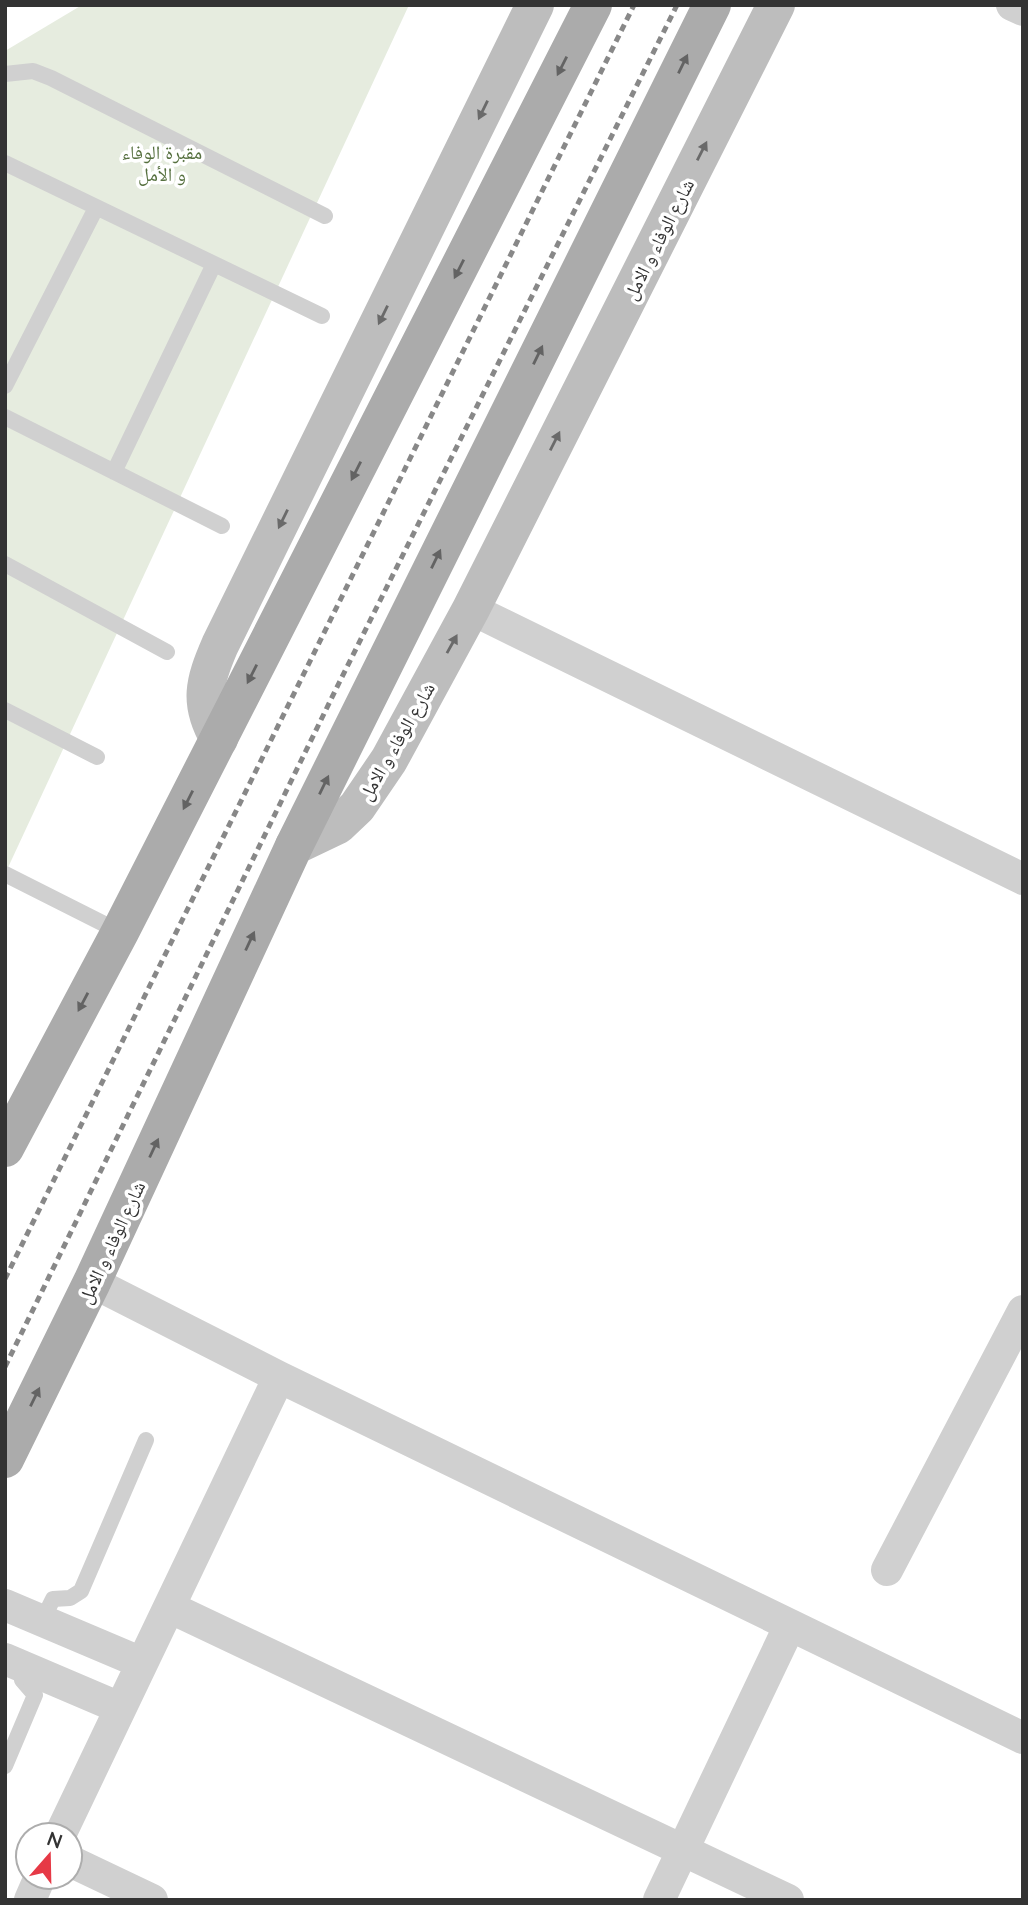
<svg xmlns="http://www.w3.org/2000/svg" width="1028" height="1905" font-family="Lato,'Noto Naskh Arabic',sans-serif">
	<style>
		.green { fill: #e6ecdf }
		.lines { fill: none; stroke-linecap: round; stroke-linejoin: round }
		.lane { stroke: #d0d0d0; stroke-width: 16 }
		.street { stroke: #d0d0d0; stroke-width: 32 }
		.secondary { stroke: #bdbdbd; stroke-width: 38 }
		.primary { stroke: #ababab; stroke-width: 38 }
		.rail { stroke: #888; stroke-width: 5; stroke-dasharray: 7 5; stroke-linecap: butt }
		.oneway { fill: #636363 }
		.oneway2 { fill: #6a6a6a }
		.labels { text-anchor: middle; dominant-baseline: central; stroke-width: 7; stroke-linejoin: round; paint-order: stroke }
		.park-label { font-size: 19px; fill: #56703f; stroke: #fff }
		.street-label { font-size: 19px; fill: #333; stroke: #fff }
	</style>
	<rect width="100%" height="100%" fill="#fff"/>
	<!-- green -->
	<path class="green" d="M82,5H409L5,874V51Z"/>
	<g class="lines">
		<!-- lane -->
		<path class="lane" d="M5,74L33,71L51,78L325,216
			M5,163L322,316
			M5,386L96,208
			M5,417L222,526
			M114,472L214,264
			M5,564L167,652
			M5,710L97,757
			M5,874L120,932
			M42,1621L53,1599L70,1598L81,1591L146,1440
			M5,1766L35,1695L22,1680L21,1672"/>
		<!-- street -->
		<path class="street" d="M1012,5L1023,10
			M471,609L1023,879
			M92,1282L279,1377L1023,1738
			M887,1570L1023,1311
			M5,1605L142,1663
			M169,1607L788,1900
			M5,1659L120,1708
			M60,1835L279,1377
			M70,1861L152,1900
			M30,1900L40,1877
			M659,1900L790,1625"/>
		<!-- secondary -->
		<path class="secondary" d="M219,739C198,703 204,682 220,645L535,5
			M294,846L338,825L357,807L389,760L471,609L776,5"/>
		<!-- primary -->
		<path class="primary" d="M5,1148L120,932L593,5
			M5,1459L92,1282L294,846L712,5"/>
		<!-- rail -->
		<path class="rail" d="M5,1279L634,5
			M5,1367L339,683L677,5"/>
	</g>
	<!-- one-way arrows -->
	<defs><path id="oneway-solid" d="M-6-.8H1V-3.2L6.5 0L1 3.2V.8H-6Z" transform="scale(1.75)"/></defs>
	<g class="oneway">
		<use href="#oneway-solid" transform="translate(683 64) rotate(-64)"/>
		<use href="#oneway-solid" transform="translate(562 66) rotate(117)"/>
		<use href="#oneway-solid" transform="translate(459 269) rotate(117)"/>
		<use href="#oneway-solid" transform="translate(538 355) rotate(-64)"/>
		<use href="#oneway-solid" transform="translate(356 471) rotate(117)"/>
		<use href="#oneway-solid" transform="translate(436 559) rotate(-64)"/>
		<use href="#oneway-solid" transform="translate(252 674) rotate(117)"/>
		<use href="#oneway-solid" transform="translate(324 785) rotate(-64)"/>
		<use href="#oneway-solid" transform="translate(188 800) rotate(117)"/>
		<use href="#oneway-solid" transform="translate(250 941) rotate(-65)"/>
		<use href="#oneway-solid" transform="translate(83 1002) rotate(118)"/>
		<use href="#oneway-solid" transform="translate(154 1148) rotate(-65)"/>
		<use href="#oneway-solid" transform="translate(35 1397) rotate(-64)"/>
	</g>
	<g class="oneway2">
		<use href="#oneway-solid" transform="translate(483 110) rotate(116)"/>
		<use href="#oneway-solid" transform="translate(702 151) rotate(-63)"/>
		<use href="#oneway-solid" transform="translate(383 315) rotate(116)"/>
		<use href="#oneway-solid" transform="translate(555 441) rotate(-63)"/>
		<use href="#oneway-solid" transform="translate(283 519) rotate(116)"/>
		<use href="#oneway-solid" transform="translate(452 644) rotate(-61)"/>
	</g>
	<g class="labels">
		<!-- park labels -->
		<g class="park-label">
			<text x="162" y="151">مقبرة الوفاء<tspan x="162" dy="22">و الأمل</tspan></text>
		</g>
		<!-- street labels -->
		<g class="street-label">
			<text transform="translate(658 239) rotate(-63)">شارع الوفاء و الامل</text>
			<text transform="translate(396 741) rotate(-60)">شارع الوفاء و الامل</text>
			<text transform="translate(111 1242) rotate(-65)">شارع الوفاء و الامل</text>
		</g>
	</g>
	<!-- border -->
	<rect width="1028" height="1905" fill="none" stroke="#333333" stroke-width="14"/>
	<!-- north arrow -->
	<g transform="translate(49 1856) rotate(20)"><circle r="33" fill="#ffffff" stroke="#adadad" stroke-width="2"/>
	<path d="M0-5L12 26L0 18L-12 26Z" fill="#e63946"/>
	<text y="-10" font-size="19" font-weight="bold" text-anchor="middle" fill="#333333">N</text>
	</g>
</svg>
